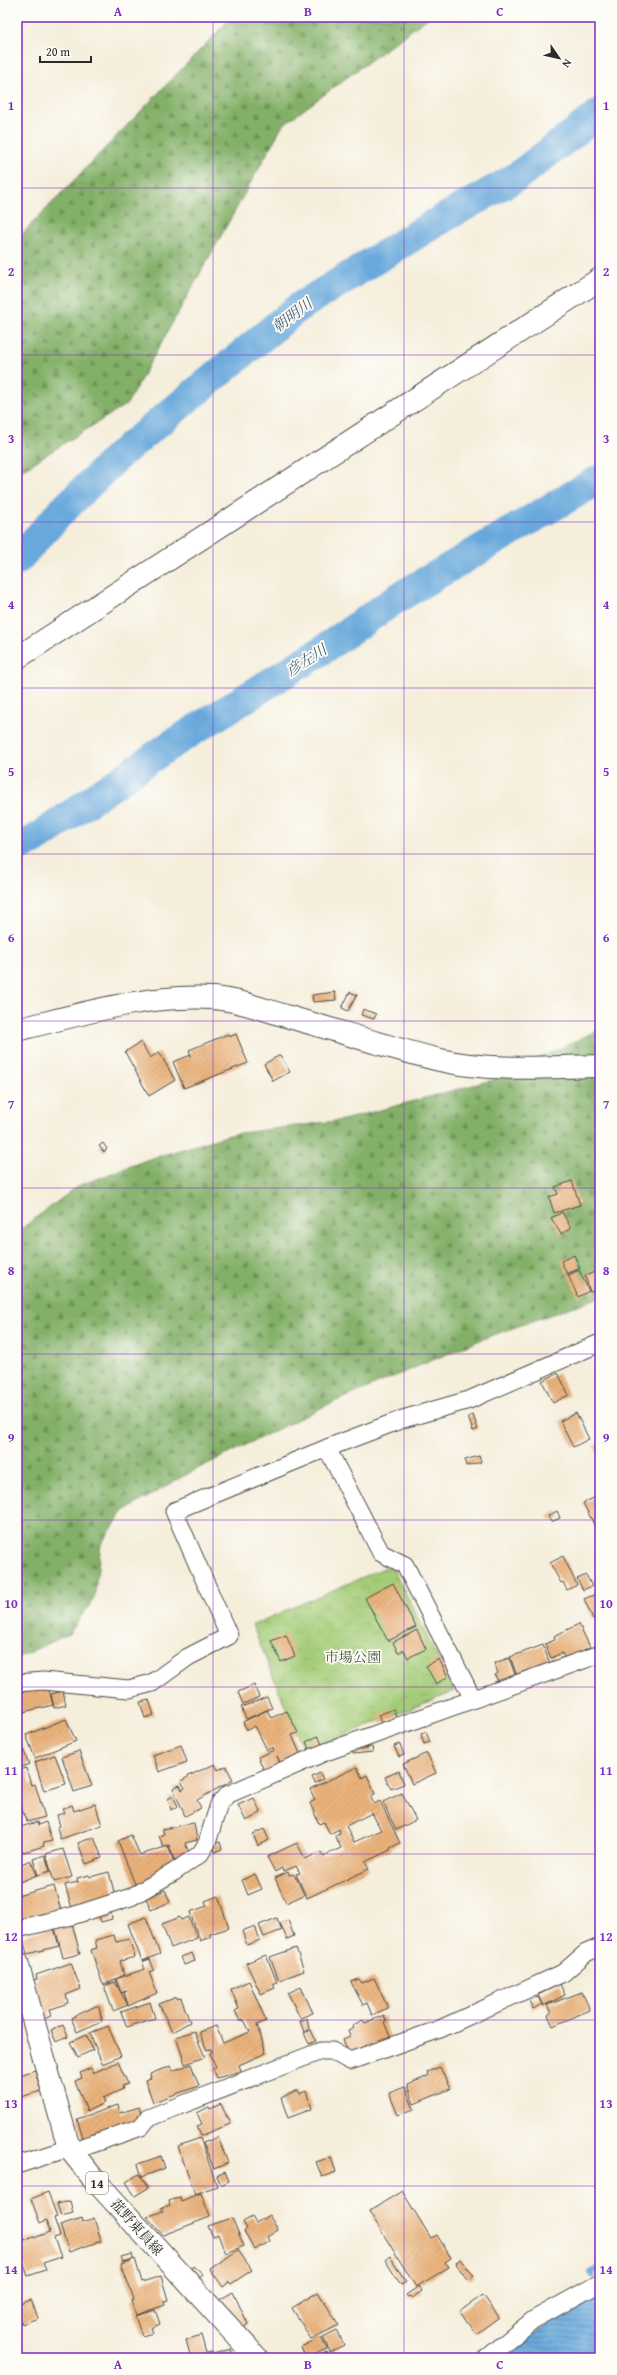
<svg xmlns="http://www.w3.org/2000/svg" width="617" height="2375" font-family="'Gentium Book Plus','Noto Serif JP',serif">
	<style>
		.forest { fill: url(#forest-firs); stroke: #576e4a }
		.park { fill: url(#park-crowns); stroke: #687c51 }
		.water { fill: url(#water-rules); stroke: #4a6a83 }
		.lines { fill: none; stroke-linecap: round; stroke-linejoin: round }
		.stream { stroke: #68a8db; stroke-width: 5 }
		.river { stroke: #68a8db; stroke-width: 30 }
		.building { fill: url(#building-hatch); fill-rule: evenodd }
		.street-casing { stroke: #494845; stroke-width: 19 }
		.secondary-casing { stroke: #494845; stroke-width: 24 }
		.primary-casing { stroke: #494845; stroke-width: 24 }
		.street { stroke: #fff; stroke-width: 17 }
		.secondary { stroke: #fff; stroke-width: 22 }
		.primary { stroke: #fff; stroke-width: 22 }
		.grid { fill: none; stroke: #7b2cbf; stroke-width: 1; stroke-opacity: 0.55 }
		.labels { text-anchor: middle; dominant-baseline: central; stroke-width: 3.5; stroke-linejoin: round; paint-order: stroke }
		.shield { fill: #fdfcf7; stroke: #6a6a68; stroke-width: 1 }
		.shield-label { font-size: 13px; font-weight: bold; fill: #2b2b2b }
		.park-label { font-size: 14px; fill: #4f5b42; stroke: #fdfcf7 }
		.street-label { font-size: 14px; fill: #2b2b2b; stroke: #fdfcf7 }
		.water-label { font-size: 15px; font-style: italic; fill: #435d71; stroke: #fdfcf7 }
		.neatline { fill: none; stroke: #7b2cbf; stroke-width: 1.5 }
		.grid-label { font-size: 13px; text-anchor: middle; font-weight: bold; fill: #7b2cbf }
	</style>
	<defs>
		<pattern id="forest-firs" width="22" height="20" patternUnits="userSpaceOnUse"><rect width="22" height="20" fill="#83b068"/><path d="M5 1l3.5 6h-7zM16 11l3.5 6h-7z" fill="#6b8f56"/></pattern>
		<pattern id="park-crowns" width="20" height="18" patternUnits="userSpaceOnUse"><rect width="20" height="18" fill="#a4cc77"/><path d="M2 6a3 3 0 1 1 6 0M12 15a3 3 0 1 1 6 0" fill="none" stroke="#8daf67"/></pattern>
		<pattern id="water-rules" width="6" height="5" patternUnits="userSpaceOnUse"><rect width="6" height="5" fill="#68a8db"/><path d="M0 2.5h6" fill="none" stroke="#5689b2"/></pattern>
		<pattern id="building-hatch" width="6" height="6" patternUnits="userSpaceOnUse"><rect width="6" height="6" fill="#eab27b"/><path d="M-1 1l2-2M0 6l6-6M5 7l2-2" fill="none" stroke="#c9996a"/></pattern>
	</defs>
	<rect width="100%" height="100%" fill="#fdfcf7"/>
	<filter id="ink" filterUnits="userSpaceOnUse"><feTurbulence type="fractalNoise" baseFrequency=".025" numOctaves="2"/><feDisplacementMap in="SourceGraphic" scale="8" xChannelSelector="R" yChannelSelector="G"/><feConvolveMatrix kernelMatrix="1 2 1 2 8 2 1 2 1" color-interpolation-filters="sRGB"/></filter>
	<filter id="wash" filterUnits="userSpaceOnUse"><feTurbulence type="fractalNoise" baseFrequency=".012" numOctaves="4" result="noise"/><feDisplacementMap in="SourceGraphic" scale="16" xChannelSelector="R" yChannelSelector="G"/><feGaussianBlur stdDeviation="0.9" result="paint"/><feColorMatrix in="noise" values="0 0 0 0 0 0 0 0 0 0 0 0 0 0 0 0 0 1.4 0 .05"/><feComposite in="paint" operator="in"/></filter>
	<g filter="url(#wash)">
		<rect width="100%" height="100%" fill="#f5eedb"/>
		<!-- forest -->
		<path class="forest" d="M232,17H429L283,125L127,404L17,473V239Z
			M600,1029V1297L485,1338L327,1405L189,1473L124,1511L101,1544L94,1599L69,1634L17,1658V1232L78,1186L149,1159L233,1134L343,1120L496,1079Z"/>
		<!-- park -->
		<path class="park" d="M391,1565L455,1691L304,1751L252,1625Z"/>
		<!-- water -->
		<path class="water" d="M600,2295V2358H502L532,2334Z"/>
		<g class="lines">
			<!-- stream -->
			<path class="stream" d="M592,2275L590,2273L600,2266"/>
			<!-- river -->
			<path class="river" d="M17,560L61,512L118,456L299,307L435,223L515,178L600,113
				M17,846L34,840L172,744L321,651L399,597L600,479"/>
		</g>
		<g id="blocks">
			<!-- building -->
			<path class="building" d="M335,992L336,1000L313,1002L312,995Z
				M350,992L357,995L348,1011L342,1008Z
				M363,1009L376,1014L374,1019L361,1015Z
				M228,1034L229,1037L236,1034L248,1063L184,1088L173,1062L191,1055L189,1050Z
				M141,1042L150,1058L159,1052L175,1080L149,1096L125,1052Z
				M280,1055L290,1072L273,1081L264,1064Z
				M103,1143L107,1149L104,1152L99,1146Z
				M572,1181L580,1205L554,1213L549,1197L558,1194L555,1187Z
				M562,1212L571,1228L561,1234L551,1218Z
				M574,1255L580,1268L567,1274L561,1261Z
				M579,1270L589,1291L578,1297L568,1275Z
				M597,1271L600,1288L590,1292L585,1276Z
				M558,1373L569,1395L553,1403L542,1381Z
				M576,1413L589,1439L573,1447L560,1421Z
				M473,1415L478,1429L473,1431L468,1417Z
				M600,1443V1458L594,1446Z
				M479,1456L481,1462L466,1466L465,1460Z
				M600,1495V1536L583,1503Z
				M557,1511L560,1518L551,1522L548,1516Z
				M563,1556L577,1585L567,1590L563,1582L561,1583L550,1563Z
				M586,1575L592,1586L583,1590L577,1579Z
				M393,1583L416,1627L388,1641L365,1598Z
				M600,1592V1615L593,1619L584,1599Z
				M579,1624L590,1647L565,1659L562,1653L551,1658L545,1644L555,1640L554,1636Z
				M417,1630L426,1649L408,1658L404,1650L398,1653L393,1642Z
				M286,1635L295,1656L281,1662L271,1641Z
				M543,1645L550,1664L517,1676L510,1657Z
				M509,1658L516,1677L501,1682V1680L498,1681L495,1675L498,1673L494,1663Z
				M439,1659L448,1677L436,1684L426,1666Z
				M254,1685L259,1697L243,1704L238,1692Z
				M48,1687L53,1705L19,1713L17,1693Z
				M63,1691L66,1705L54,1708L51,1694Z
				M267,1697L272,1708L246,1719L241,1707Z
				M149,1700L154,1715L145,1718L140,1702Z
				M394,1709L396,1717L381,1723L378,1715Z
				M267,1710L271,1718L287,1711L298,1733L292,1735L301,1756L281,1765L277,1756L281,1765L265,1772L258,1757L274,1750L273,1747L267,1750L255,1726L247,1730L243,1722Z
				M66,1719L76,1741L35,1758L26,1735Z
				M426,1732L430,1742L424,1744L421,1734Z
				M318,1736L322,1744L310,1750L306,1742Z
				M400,1744L404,1755L399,1757L394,1746Z
				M181,1745L187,1762L159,1772L153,1755Z
				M22,1746L29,1764L17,1769V1748Z
				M372,1747L373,1752L353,1754V1750Z
				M79,1751L92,1786L74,1792L62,1757Z
				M427,1753L436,1773L412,1784L403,1764Z
				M55,1755L66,1784L44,1791L35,1762Z
				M215,1764L218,1770L226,1766L233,1780L197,1800L201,1808L185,1816L173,1788L180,1785L182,1790L185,1788L181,1781L188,1777V1776Z
				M357,1767L362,1778L367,1775L375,1794L370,1796L374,1804L380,1801L400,1843L390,1848V1850L365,1862L369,1869L307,1898L296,1874L300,1873L296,1866L283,1872L282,1868L275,1872L267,1857L297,1843L305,1859L321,1852L323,1856L341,1848L335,1835L340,1833L339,1829L330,1834L324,1822L319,1824L310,1803L315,1800L310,1789ZM372,1813L381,1830L354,1842L346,1826Z
				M26,1768L31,1785L35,1784L45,1817L27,1822L17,1796V1771Z
				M399,1771L404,1784L391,1789L385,1777Z
				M320,1773L323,1779L315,1783L312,1777Z
				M402,1793L416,1820L396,1830L383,1802Z
				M173,1796L178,1806L171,1810L168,1799Z
				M254,1798L261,1813L246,1821L238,1805Z
				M95,1804L102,1825L60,1839L57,1827L60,1826L57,1815L64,1813L62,1809L72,1805L74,1811Z
				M37,1822L38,1825L46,1822L52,1841L43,1843L44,1846L17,1854V1828Z
				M194,1823L197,1840L185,1843L190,1855L174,1860L169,1845L163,1846L159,1836L164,1834L162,1829Z
				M264,1829L269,1840L258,1846L253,1834Z
				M131,1835L140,1855L168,1846L176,1867L136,1887L118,1841Z
				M94,1837L102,1858L86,1864L78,1843Z
				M220,1842L222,1849L215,1852L212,1844Z
				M63,1849L72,1877L54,1882L46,1854Z
				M45,1855L50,1871L38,1875L33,1859Z
				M30,1860L37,1875L17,1883V1866Z
				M109,1872L115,1896L72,1908L65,1885L78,1882L77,1878L89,1875L90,1877Z
				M288,1872L289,1875L293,1874L297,1879L304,1895L286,1903L275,1878Z
				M255,1874L262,1889L248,1895L242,1880Z
				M54,1886L61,1911L21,1922L17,1907V1896Z
				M165,1890L170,1902L151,1910L146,1898Z
				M218,1896L229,1928L210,1934V1937L200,1941L190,1912L207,1906L205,1901Z
				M111,1912L112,1919L101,1922L99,1915Z
				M146,1917L160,1954L142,1961L128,1924Z
				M180,1917L181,1920L189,1917L197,1938L171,1948L162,1924Z
				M277,1918L282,1930L264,1937L259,1925Z
				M288,1920L294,1936L287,1939L280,1923Z
				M72,1923L80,1954L63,1958L55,1927Z
				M255,1926L260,1940L247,1945L242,1931Z
				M54,1928L59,1946L27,1954L22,1936Z
				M114,1935L116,1942L129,1939L135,1957L120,1961L124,1975L103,1985L91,1950L97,1948L95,1940Z
				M296,1948L304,1971L279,1980L270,1957Z
				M192,1953L195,1961L184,1965L181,1957Z
				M266,1955L277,1982L273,1984L275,1988L261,1994L246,1963Z
				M150,1959L154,1970L149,1972L157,1993L128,2006L124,1992L127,1991L121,1993L116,1979L145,1969L142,1962Z
				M71,1963L81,1989L66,1995L68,2003L49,2010L51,2016L44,2019L33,1980L37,1979L36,1975Z
				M374,1978L388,2008L372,2015L367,2003L363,2005L351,1982L359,1979L362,1983Z
				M249,1981L266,2021L257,2025L266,2053L239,2065L241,2071L217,2078L213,2068L216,2067L210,2053L212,2052L211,2049L207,2050L199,2032L216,2026L223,2043L250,2032L244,2020L240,2021L235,2011L239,2009L231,1989Z
				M115,1982L128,2005L113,2011L104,1986Z
				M560,1984L565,1995L543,2006L538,1995Z
				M301,1987L313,2013L300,2018L288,1993Z
				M582,1992L590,2010L553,2026L548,2015L551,2013L547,2005Z
				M177,1997L178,1999L181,1998L190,2022L172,2032L159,2004Z
				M538,1997L542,2004L533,2009L529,2001Z
				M150,2002L155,2018L127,2027L121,2012Z
				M96,2006L99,2007L102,2021L77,2032L71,2018Z
				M384,2015L386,2021L384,2022L391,2039L349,2054L343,2039L350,2036L348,2031L354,2028L353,2025L363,2020L365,2023Z
				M307,2018L309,2029L304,2032L300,2021Z
				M63,2025L68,2037L56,2042L51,2030Z
				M108,2026L121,2056L102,2064L90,2033Z
				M311,2030L316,2041L309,2044L304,2033Z
				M194,2031L205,2057L185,2064L176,2037Z
				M86,2035L93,2050L78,2057L70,2042Z
				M118,2062L128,2084L122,2086L123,2089L103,2098L105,2103L87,2111L75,2081L82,2078L80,2073L91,2068L93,2073Z
				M191,2064L199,2086L153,2102L145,2080L151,2078L150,2074L170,2066L172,2071Z
				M440,2067L450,2089L414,2104L407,2085L428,2076L427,2072Z
				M35,2070L41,2091L17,2098V2076Z
				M405,2087L414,2109L398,2115L389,2093Z
				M297,2090L299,2094L306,2091L312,2109L288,2118L281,2098Z
				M221,2104L230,2124L201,2136L197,2126L202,2124L197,2113L209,2107L210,2109Z
				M118,2105L120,2113L139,2107L141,2114L138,2115L140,2119L83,2138L77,2119Z
				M218,2137L228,2163L214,2169L203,2143Z
				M200,2138L217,2186L195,2194L178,2146Z
				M161,2156L165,2168L142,2177L138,2164Z
				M331,2157L336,2172L322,2177L316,2162Z
				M225,2172L229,2181L221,2185L217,2176Z
				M139,2174L148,2188L135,2196L126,2182Z
				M402,2191L431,2238L437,2235L451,2258L445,2262L449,2267L416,2287L369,2211Z
				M48,2192L57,2217L54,2218L60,2236L54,2238L61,2257L43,2263L46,2270L28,2276L24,2265L17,2266V2235L20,2242L33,2236L34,2238L50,2232L46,2220L40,2223L31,2199Z
				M201,2193L210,2217L163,2235L147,2217L163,2211L161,2208L170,2205L169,2201L180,2197L181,2201Z
				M70,2201L73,2213L61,2216L57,2204Z
				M269,2215L278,2230L267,2237L269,2241L255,2250L244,2231L247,2229L243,2222L252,2217L256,2223Z
				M82,2218L83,2222L94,2218L101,2241L69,2252L60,2225Z
				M232,2218L244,2246L226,2253L218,2235L213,2237L208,2226Z
				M238,2250L252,2270L231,2284L229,2282L223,2287L210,2269Z
				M132,2254L133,2259L123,2262L121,2257Z
				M390,2256L406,2282L401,2285L385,2260Z
				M135,2259L142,2282L161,2276L168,2300L164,2301L165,2305L136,2315L131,2300L134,2299L121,2264Z
				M460,2259L474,2276L469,2280L455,2264Z
				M193,2266L203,2275L198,2279L190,2270Z
				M419,2286L422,2291L412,2298L410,2296L408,2297L406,2295Z
				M233,2292L248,2324L243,2328L219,2300Z
				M318,2292L339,2325L311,2339L292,2308Z
				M483,2295L499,2317L476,2334L460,2311Z
				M31,2300L38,2318L22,2324L21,2321L17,2323V2305Z
				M155,2310L160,2324L151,2328L153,2333L142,2336L135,2316Z
				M337,2330L344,2345L330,2352L323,2337Z
				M201,2335L206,2353L212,2352L213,2354L231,2349L234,2358H191L186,2340Z
				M321,2337L327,2349L306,2358L301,2347Z
				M327,2352L330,2358H313Z"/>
		</g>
	</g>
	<g filter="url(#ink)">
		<use href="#blocks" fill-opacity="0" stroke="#494845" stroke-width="1"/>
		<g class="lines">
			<!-- street casing -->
			<g class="street-casing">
				<path id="street" d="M327,1448L403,1419L469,1400L600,1343
					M17,1683L43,1681L129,1689L152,1683L188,1657L229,1636L174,1511L327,1448L381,1553L405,1565L473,1699
					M17,1929L72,1916L131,1897L174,1872L200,1854L207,1843L219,1804L227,1795L323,1753L600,1654
					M74,2154L80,2148L141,2127L148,2118L321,2051H332L350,2061L440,2029L563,1973L586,1953L600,1947
					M17,2165L69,2148
					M487,2358L533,2320L600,2283"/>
			</g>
			<!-- secondary casing -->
			<g class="secondary-casing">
				<path id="secondary" d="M17,658L600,279
					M17,1030C81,1014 146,994 213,998C239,1000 265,1010 289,1017C339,1031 390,1048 440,1060C492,1072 547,1067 600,1066"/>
			</g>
			<!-- primary casing -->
			<g class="primary-casing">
				<path id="primary" d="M17,1962L69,2148L92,2177L257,2358"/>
			</g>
			<!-- street -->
			<use href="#street" class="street"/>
			<!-- secondary -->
			<use href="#secondary" class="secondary"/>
			<!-- primary -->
			<use href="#primary" class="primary"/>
		</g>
	</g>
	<!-- grid -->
	<path class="grid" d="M213,17V2358M404,17V2358M17,188H600M17,355H600M17,522H600M17,688H600M17,854H600M17,1021H600M17,1188H600M17,1354H600M17,1520H600M17,1687H600M17,1854H600M17,2020H600M17,2186H600"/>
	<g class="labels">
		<!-- shield labels -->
		<rect class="shield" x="86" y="2172" width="22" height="22" rx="3"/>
		<g class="shield-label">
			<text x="97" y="2183">14</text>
		</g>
		<!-- park labels -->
		<g class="park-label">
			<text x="353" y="1657">市場公園</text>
		</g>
		<!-- street labels -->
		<g class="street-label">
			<text transform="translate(137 2227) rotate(48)">菰野東員線</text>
		</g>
		<!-- water labels -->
		<g class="water-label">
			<text transform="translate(292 315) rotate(-37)">朝明川</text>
			<text transform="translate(306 660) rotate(-33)">彦左川</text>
		</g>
	</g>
	<!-- margin -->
	<rect width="617" height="2375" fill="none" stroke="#fdfcf7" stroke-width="44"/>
	<!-- north arrow -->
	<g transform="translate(559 58) rotate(124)" stroke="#fdfcf7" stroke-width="3" paint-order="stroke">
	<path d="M0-3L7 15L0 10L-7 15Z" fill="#2b2b2b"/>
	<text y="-6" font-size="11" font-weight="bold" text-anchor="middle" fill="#2b2b2b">N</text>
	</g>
	<!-- scale -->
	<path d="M40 56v6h51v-6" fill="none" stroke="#2b2b2b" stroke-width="2"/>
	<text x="46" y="56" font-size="12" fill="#2b2b2b" stroke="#fdfcf7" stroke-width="3" paint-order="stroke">20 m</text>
	<rect x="22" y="22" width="573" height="2331" class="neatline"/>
	<g class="grid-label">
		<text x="118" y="16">A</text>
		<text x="308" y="16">B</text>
		<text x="500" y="16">C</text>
		<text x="11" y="110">1</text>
		<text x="606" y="110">1</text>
		<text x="11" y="276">2</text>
		<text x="606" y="276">2</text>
		<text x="11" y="443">3</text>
		<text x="606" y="443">3</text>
		<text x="11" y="609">4</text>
		<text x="606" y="609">4</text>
		<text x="11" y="776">5</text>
		<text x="606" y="776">5</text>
		<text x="11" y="942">6</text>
		<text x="606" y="942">6</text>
		<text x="11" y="1109">7</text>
		<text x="606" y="1109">7</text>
		<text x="11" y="1275">8</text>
		<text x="606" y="1275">8</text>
		<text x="11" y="1442">9</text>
		<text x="606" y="1442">9</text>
		<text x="11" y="1608">10</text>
		<text x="606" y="1608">10</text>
		<text x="11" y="1775">11</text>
		<text x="606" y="1775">11</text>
		<text x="11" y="1941">12</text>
		<text x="606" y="1941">12</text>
		<text x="11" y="2108">13</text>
		<text x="606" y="2108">13</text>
		<text x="11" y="2274">14</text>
		<text x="606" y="2274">14</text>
		<text x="118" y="2369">A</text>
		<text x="308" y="2369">B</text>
		<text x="500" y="2369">C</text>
	</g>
</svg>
